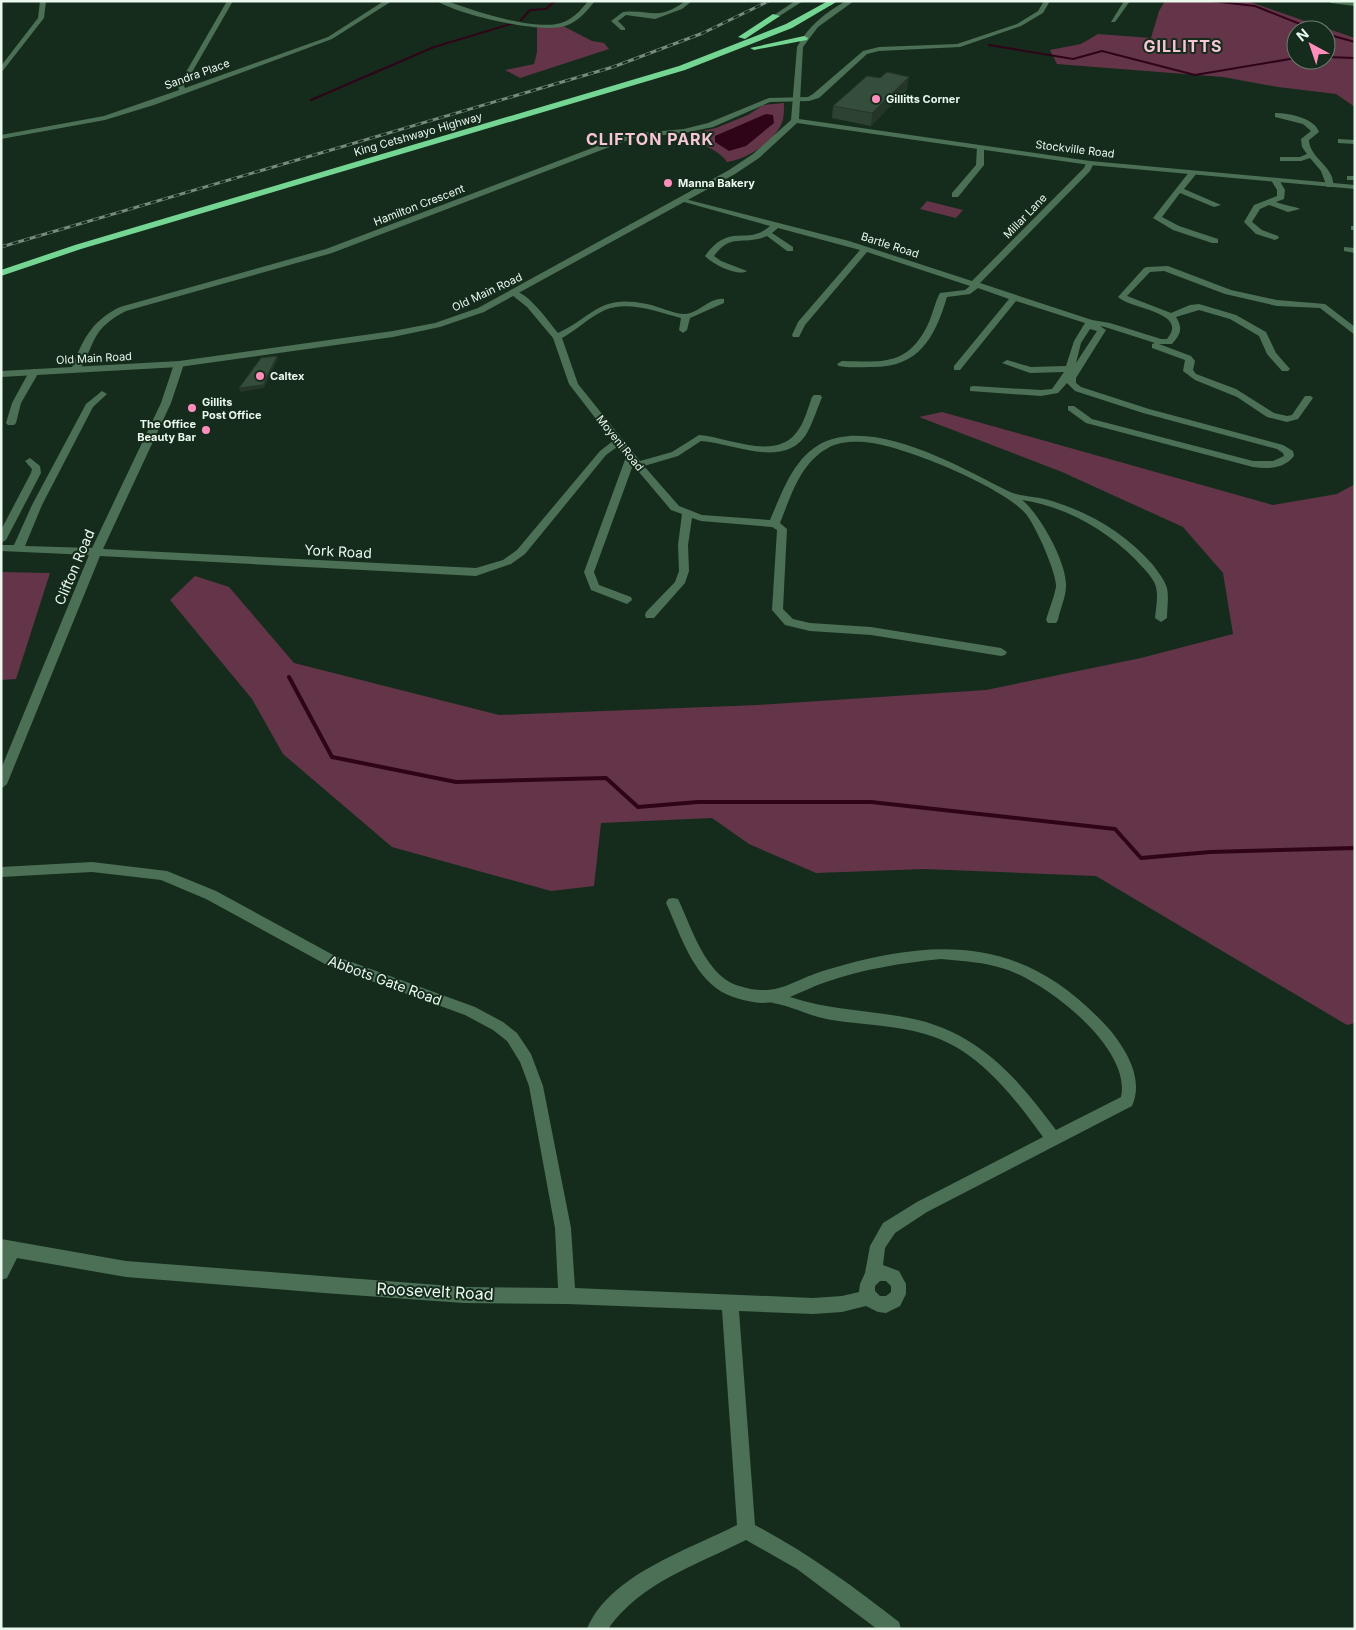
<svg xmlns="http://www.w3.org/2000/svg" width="1356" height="1630" font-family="Inter,sans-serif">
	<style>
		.green { fill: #643548; fill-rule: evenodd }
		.water { fill: #2f0418 }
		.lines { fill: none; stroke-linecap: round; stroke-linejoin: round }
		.stream-far1 { stroke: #2f0418; stroke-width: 2 }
		.stream { stroke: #2f0418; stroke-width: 4 }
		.minor { fill: #4b7055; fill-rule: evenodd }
		.tertiary { fill: #4b7055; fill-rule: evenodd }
		.motorway { fill: #74d692; fill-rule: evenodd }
		.rail-casing { stroke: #778a7c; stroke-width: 3 }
		.rail { stroke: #152c1c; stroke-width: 2; stroke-dasharray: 6; stroke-linecap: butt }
		.wall { fill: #2e4233 }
		.shaded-wall { fill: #253629 }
		.building { fill: #354d3b; stroke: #253629 }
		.poi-dot { fill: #ff8ebb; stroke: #152c1c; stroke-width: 2 }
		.labels { text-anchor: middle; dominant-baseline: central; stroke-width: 4; stroke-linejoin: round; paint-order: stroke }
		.far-street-label { font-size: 11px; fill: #eaf8ed; stroke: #152c1c }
		.far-poi-label { font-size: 11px; font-weight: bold; fill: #eaf8ed; stroke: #152c1c; text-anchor: start }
		.street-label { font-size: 14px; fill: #eaf8ed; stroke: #152c1c }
		.far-district-label { font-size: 16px; font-weight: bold; letter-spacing: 1px; fill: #f6c5d6; stroke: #152c1c }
		.near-street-label { font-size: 16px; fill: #eaf8ed; stroke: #152c1c }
	</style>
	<rect width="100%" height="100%" fill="#152c1c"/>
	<!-- green -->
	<path class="green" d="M1165,1H1247L1355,38V107L1336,94L1278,87L1223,77L1057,64L1050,50L1081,44L1098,34L1151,38L1159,11ZM1296,30H1326V60H1296Z
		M563,26L592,41L604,43L609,49L520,78L505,70L534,64L537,52V27Z
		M784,103C784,108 784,114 783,119C778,140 746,160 727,162C719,149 700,147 693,133L716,128L748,115L763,105Z
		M927,201L963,210L956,218L920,209Z
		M942,412L1273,505L1337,494L1355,484V1023L1347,1025L1096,876L924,869L816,873L749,844L712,818L601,823L594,886L551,891L392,847L283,754L252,699L170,600L195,576L229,587L294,663L499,715L758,705L986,690L1141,658L1233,634L1223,573L1183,527L1062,472L919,417Z
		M1,572L50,573L16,679L1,680Z"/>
	<!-- water -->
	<path class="water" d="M766,114L773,115L774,123L746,146L729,151L715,142V136Z"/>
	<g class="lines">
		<!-- stream-far1 -->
		<path class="stream-far1" d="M1211,1L1255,6L1315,30
			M521,20L530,10L546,9L555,1
			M1326,34L1355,42
			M989,45L1073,59L1102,51L1195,75L1296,58
			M1326,57L1355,58
			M311,100L434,47L514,23"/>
		<!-- stream -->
		<path class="stream" d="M289,677L332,757L456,782L606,778L638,807L698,802H871L1115,829L1141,858L1210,852L1355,848"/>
		<!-- minor -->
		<path class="minor" d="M40,1H46L44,18L1,73V66L38,18Z
			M227,1H233L184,86L185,88L328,37L384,1H392L332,39L154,105L105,120L1,139V135L104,116L179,90L178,86Z
			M437,1H447C474,11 534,31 561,23C572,20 581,10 588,1H595C587,11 578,22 565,26C541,34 459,15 437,1Z
			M685,1H692L682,9L655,19L626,15L618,21L625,28V30H621L611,21L623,12C649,9 658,22 685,1Z
			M1044,1H1050L1043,13L1021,26L960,47L879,51L867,54L819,98L809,101L770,102L713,127L684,133L633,138L332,253L126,311C91,329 96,342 79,372L71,370C83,340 90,322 120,307L326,249L629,134L684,129L708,123L769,98L808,97L813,94L863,51L879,47L957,44L1017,24L1038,11Z
			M1124,1H1130L1115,22H1111Z
			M1328,1L1355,2V6L1331,3Z
			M1275,113C1288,113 1315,118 1319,132L1309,140C1309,158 1336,167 1333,187H1327L1321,171L1310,158L1301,161H1280V157H1300L1307,154L1302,147L1301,139L1311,131L1303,124L1275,117Z
			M1338,139L1355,140V144L1338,143Z
			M977,147L984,149V165L958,197H952V193L976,165Z
			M1087,161L1094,163L1090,171L980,283L1092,320L1110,323L1161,339H1167C1190,312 1130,309 1118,297L1144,268L1147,267L1168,266L1231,290L1277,300L1325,304L1355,327V335L1320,308L1277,306L1225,294L1164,271L1150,272L1127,296L1171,313L1190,305L1199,304L1236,315L1266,332L1276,353L1290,369L1288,371H1282L1267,354L1259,336L1230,319L1199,310L1176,317C1183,328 1181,334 1172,344H1159L1191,356L1195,361L1193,370L1196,374L1236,389L1274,413L1287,416L1292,415L1305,396H1311L1313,398L1298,419L1287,422L1267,417L1237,397L1195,380L1183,371L1185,360L1152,348V344L1155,343L1105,327L1100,326L1106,330L1076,378V383L1081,387L1149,409L1283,445L1293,451L1294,456C1284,469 1268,469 1253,467L1086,423L1068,410V406H1074L1092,419L1253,461H1273L1284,456L1283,453L1277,449L1143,413L1075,391L1067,383L1058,393L1041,396L970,391V387L973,386L1041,390L1052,389L1064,372L1030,373L1002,363L1007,360L1031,367L1066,366L1074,341L1085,323L1016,301L960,370H954V366L1009,299L978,288L970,294L947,297C934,340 918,368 870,367C860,367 848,368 839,366L837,364L842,361C884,362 909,366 929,322C933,313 935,302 940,293L965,290L970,286L867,252L805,325L799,337H793L792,335L798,322L860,250L778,228L772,233L793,247V251H787L767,236C744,246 731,232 714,256L721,261L747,271C738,277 712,264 705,256C730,221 747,247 770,226L677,200L681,198L849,241L972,281L1084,168ZM1090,329L1097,331L1076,363L1081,343Z
			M1190,171L1197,173L1184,189L1221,205L1214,207L1180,193L1162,217L1179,226L1218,239V243H1212L1173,230L1153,218Z
			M1347,176H1355V180H1347Z
			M1272,178H1278L1285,190L1284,199L1276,202C1282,205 1298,207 1300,209L1288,212L1269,205L1260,209L1252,222L1262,230L1278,236L1279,238L1275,240L1256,234L1244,222L1254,205L1277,196V190L1271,180Z
			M1351,226H1355V230H1351Z
			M1344,247L1355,248V253L1344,251Z
			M512,291C526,289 549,322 558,333C595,315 600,294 647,304C658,306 673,314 685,314C698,314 710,297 724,299V303L690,318L687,330L683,333L679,330L681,318C659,312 627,300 605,310C589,317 577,330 562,338L578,384L640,461L672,452L699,435C728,437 774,461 796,433C804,424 808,408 812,397L814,395H820L822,397C817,409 813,422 807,433C785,470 733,443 701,441L678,456L644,466L679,506L702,515L770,520C782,493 793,458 822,443C875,417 960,467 1008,491C1020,497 1038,496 1052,501C1091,513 1126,534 1153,565C1158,572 1164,579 1167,588C1169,597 1167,608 1167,618L1161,622L1155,618C1156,607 1159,594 1155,584C1151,575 1142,567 1136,560C1105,529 1066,507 1022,500C1040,514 1067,563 1066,586C1066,597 1060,609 1058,620L1056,623H1048L1046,620C1049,609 1054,598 1056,587C1057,573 1035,525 1026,514C1003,487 908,448 872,443C858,441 840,441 828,448C800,463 791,496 780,523L787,529L783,609L793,619L810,623L871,627L1001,648L1007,652L1005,655L1001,656L871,635L810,631L785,625L772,610L777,530L772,527L701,521L692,518L688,545L689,571L685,583L654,618H646L645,615L646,612L675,582L679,571L678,545L682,514L671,510L633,465L594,572L599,585L631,597L632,600L627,604L591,590L584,572L626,457L617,447L606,455L525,554L511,564L476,576L100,556L7,784L1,789V769L89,555L1,551V545H14L32,505L86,404L102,391L107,394L93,407L42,505L25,546L92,548L161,403L174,364L179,361L184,364L171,403L103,549L476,568L503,560L517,550L600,451L613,441L569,384L553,338L527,307L512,295Z
			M34,369L39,372L21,403L16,423L14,425H8L6,423L12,403L29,372Z
			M30,458L40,466L41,473L6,540L1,543V530L31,473L32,469L25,461Z
			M92,862L167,871L216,891L335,956L475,1007L503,1022L517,1033L531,1054L543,1086L571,1228L575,1288L813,1298L842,1296L859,1292L860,1284L865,1273L870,1246L883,1223L917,1202L1043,1137C1013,1096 977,1048 925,1034C895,1025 863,1025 832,1020C811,1017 792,1006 773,1003C770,1002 766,1003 762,1003C748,1002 727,997 716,988C690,968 679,931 666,903L668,899L673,898L678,899C691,926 705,974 736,985C778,999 789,981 826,970C940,936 1026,936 1110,1030C1127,1051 1144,1079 1132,1106L927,1212L895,1233L885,1248L883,1265L899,1271L906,1284V1294L900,1306L886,1313L878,1312L866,1306L842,1312L813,1314L739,1311L755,1525C806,1552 853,1586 899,1622L901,1629H877L797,1569L746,1540C697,1565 641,1582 608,1629H587C609,1575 688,1550 737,1525L722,1310L567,1304L464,1303L324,1293L126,1277L17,1258L7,1278L1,1280V1239L126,1261L464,1287L558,1288L555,1228L529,1086L520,1062L507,1041L493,1030L465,1015L325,964L206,899L161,880L92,872L1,877V867ZM941,959C963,961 984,962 1005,969C1046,982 1132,1048 1121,1097L1056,1130C1013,1072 973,1027 898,1016C862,1010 826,1009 790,997C802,992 814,986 826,982C863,969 902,963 941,959ZM880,1281H886L891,1286V1292L886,1296H880L875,1291V1286Z"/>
		<!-- tertiary -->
		<path class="tertiary" d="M795,1H803L778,17H774V15Z
			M846,1H854L818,27L803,47L799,119L1090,161L1355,185V189L1090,165L797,123L759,158L735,174L484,312L440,327L393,337L179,367L1,377V371L179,361L393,331L435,323L478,308L729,170L753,154L791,120L797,47C808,26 825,13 846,1Z"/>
		<!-- motorway -->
		<path class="motorway" d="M828,1H838L792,28L685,70L81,249L1,276V270L75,245L679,66L786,24Z
			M773,14L780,16L745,39L738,37Z
			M804,36L808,38L807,40L754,50L750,48Z"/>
		<!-- rail casing -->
		<g class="rail-casing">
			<path id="rail" d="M1,247L613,67L703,33L769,1"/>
		</g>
		<!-- rail -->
		<use href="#rail" class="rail"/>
	</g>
	<!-- wall -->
	<path class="wall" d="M880,78L907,89L871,126L832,118L833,106Z"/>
	<!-- shaded-wall -->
	<path class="shaded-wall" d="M909,77L907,89L871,126L872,113Z
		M277,356L278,359L264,388L240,392L239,388Z"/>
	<!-- building -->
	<path class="building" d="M887,72L909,77L872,113L833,106L867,76L880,78Z
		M277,356L263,385L239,388L261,358Z"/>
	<!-- markers -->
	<g class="poi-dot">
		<circle cx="876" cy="99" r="5"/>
		<circle cx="668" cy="183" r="5"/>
		<circle cx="260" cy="376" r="5"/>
		<circle cx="192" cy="408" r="5"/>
		<circle cx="206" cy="430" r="5"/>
	</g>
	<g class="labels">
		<!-- far-street labels -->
		<g class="far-street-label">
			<text transform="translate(197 74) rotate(-20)">Sandra Place</text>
			<text transform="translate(418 134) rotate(-16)">King Cetshwayo Highway</text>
			<text transform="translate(1075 149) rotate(7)">Stockville Road</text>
			<text transform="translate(419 205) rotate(-21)">Hamilton Crescent</text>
			<text transform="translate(1025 216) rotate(-46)">Millar Lane</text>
			<text transform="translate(890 245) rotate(18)">Bartle Road</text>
			<text transform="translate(487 292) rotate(-25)">Old Main Road</text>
			<text transform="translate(94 358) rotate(-3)">Old Main Road</text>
			<text transform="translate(620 443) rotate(51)">Moyeni Road</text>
		</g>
		<!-- far-poi labels -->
		<g class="far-poi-label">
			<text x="886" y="99">Gillitts Corner</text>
			<text x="678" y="183">Manna Bakery</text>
			<text x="270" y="376">Caltex</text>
			<text x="202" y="402">Gillits<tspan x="202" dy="13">Post Office</tspan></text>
			<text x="196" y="424" text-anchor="end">The Office<tspan x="196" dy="13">Beauty Bar</tspan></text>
		</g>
		<!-- street labels -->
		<g class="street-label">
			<text transform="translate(338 551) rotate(3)">York Road</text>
			<text transform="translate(74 567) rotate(-67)">Clifton Road</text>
			<text transform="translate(385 980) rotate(20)">Abbots Gate Road</text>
		</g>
		<!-- far-district labels -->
		<g class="far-district-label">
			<text x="1183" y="46">GILLITTS</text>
			<text x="650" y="139">CLIFTON PARK</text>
		</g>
		<!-- near-street labels -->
		<g class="near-street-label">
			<text transform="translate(435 1291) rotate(3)">Roosevelt Road</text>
		</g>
	</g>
	<!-- border -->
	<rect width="1356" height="1630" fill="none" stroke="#eaf8ed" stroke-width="5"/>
	<!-- north arrow -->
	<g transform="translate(1311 45) rotate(320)"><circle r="24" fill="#152c1c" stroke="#6a7e70"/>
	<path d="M0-4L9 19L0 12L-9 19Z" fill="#ff8ebb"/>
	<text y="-8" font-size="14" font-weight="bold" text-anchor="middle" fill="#eaf8ed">N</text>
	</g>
</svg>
